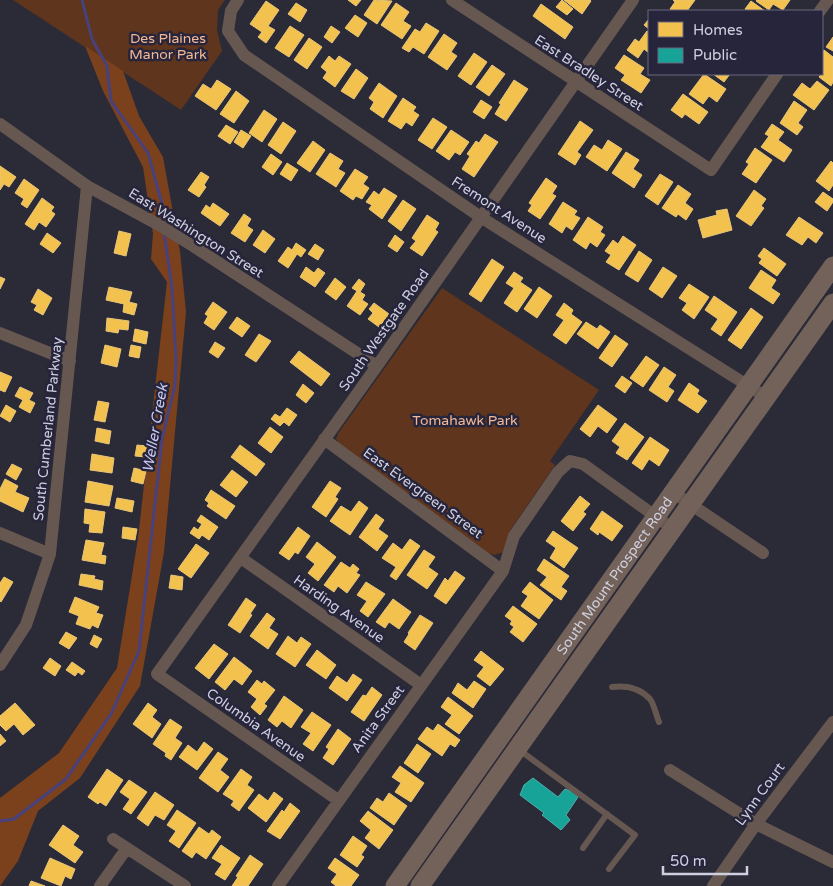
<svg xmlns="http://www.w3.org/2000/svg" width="833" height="886" font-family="'Varela Round',sans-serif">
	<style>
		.green { fill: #5f351d }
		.forest { fill: #7b411c }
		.homes { fill: #f2c14e; stroke: #e8c57a }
		.public { fill: #17a398; stroke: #4eb0ad }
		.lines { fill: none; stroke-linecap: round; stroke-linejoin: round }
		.stream { stroke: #47417e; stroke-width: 3 }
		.lane { stroke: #665851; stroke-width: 6 }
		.street { stroke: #665851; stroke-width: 12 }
		.secondary { stroke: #73625a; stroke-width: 19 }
		.labels { text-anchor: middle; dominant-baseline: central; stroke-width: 5; stroke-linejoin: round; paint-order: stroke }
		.park-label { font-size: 14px; fill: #f3b896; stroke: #26253c }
		.street-label { font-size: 14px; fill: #cfcfdf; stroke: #26253c }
		.water-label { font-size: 15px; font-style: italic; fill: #c9c8f0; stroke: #26253c }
	</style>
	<rect width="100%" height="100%" fill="#2b2a37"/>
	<!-- green -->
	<path class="green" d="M13,0H225L218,10L217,30L222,51L181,110Z
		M442,288L599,390L550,461L555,465L511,529L503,552L495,555L488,553L341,447L336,439L339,432Z"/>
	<!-- forest -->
	<path class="forest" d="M85,46L123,71L139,116L163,157L180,251L186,312L164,552L140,686L80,778L38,811L18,861L0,886V798L59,753L117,668L138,538L167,282L151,259L153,234L143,167L103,91Z"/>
	<!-- homes -->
	<path class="homes" d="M348,0H361L356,6Z
		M374,0L392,1L377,24L364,15Z
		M562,0L573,9L567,15L556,7Z
		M564,0H590L591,1L582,14Z
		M673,0H695L687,11H672L670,9L675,2Z
		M757,0H790L783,10L773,4L769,10L756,1Z
		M266,1L279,10L268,26L275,30L266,43L258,37L262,32L250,24Z
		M751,1L765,11H748L745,9Z
		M296,3L307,10L300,22L288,14Z
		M396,3L409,12L403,21L411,26L402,39L381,25Z
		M541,4L573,27L565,39L533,16Z
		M355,15L367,23L358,37L345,28Z
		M649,19V29L644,25Z
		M426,23L439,31L424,54L413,47L409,52L402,48L415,29L420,32Z
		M290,26L304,35L289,57L275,48Z
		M331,26L340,32L332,43L324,37Z
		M647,31L649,32V53L644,49L638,58L627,50L635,39L639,42Z
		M444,34L457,43L451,52L457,56L447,70L428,57Z
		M833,37V51L826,47Z
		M309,38L322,47L307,69L294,60Z
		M824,50L833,57V82L831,86L819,77L824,70L822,68V53Z
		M474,53L487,62L471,85L458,76Z
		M624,55L644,68L640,74L650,80L641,93L621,80L625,75L615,68Z
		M329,56L335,61L339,56L351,64L335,87L323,78L327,72L321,67Z
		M492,65L505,74L489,96L476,87Z
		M356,69L368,78L354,99L341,91Z
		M704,74L726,89L717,102L709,96L703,104L689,94Z
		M713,74H730L724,82Z
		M217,80L231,89L216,110L195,96L203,84L211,89Z
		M514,80L528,89L506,121L495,114L501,104L499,103Z
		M817,81L829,90L814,110L793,95L802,83L810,89Z
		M379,83L397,96L383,118L370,109L374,102L369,98Z
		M236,91L249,101L234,123L220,114Z
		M683,94L708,112L699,124L685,114L682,118L671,110Z
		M403,98L416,107L413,111L419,115L412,126L406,122L401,129L388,121Z
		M481,100L492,107L484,119L473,112Z
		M794,101L807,110L798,123L803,127L797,135L780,123Z
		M264,110L277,119L262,142L249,133Z
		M433,118L447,127L432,149L418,140Z
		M580,121L593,130L577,152L581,155L575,165L558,154Z
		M283,122L296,131L281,154L268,145Z
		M772,124L784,132L778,140L792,150L784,162L761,147L769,136L765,134Z
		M226,125L238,132L230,144L218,136Z
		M241,130L251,136L243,148L234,142Z
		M451,130L469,142L460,155L455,152L449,160L436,151Z
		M485,134L498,142L474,177L462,169L470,156L467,154L476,141L479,143Z
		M608,140L622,149L607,171L586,157L594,145L602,150Z
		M313,141L325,150L310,172L297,163Z
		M755,148L772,160L756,183L742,174L749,164L746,162Z
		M626,152L639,160L633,169L642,175L634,188L612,173Z
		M330,153L343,161L338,169L345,173L336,187L316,174Z
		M271,154L282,162L273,175L262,167Z
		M831,161L833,163V185L829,191L816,181Z
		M287,163L298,170L291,181L280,174Z
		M0,166L16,177L9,187L4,184L0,190Z
		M355,169L368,177L363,184L369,188L362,199L356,196L353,200L340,191Z
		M201,172L209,177L204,185L206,187L199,197L188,190Z
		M660,174L673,182L658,205L645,196Z
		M546,178L557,186L552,194L556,196L540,219L528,211L532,205L529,203Z
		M24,179L39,190L27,208L21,204L24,199L15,193Z
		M678,185L691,194L685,203L693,209L686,220L678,214L676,217L662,208Z
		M384,188L397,196L382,219L369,209L372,205L366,202L374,191L379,195Z
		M754,190L766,199L761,206L764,208L751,226L736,216Z
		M823,192L833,199V202L827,211L815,202Z
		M42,198L54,207L51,211L55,214L46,227L39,222L34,230L25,224Z
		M403,200L416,209L401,231L388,221Z
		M563,202L577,211L574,215L580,218L572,230L566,226L562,233L549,224Z
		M213,203L229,214L220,226L201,213L206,205L210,208Z
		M727,209L732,230L703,238L698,220L717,215L716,211Z
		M244,214L251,219L247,226L253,230L245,242L231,233Z
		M427,215L439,223L435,230L438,232L422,256L410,248L416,241L412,238Z
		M588,217L603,227L600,232L605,235L597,247L590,242L586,249L573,240Z
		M799,217L823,233L816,243L808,237L802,245L786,235Z
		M263,230L275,239L265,253L253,245Z
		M119,231L131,234L126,256L114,253Z
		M47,233L61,243L53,253L40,244Z
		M395,235L404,242L397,252L388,246Z
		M623,236L636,245L619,270L606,262L611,255L605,251L613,240L618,244Z
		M296,243L306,250L301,257L297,254L288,268L278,261L288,247L292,250Z
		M315,244L324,250L318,260L308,254Z
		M764,248L786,264L777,276L759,263L762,259L758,256Z
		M639,251L652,260L638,282L625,274Z
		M492,259L504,267L481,302L469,294Z
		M306,267L314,273L318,268L325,273L315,287L300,277Z
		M663,267L677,276L662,298L649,289Z
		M761,270L776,280L771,288L780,294L773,304L749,288Z
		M514,272L523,278L520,282L532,290L517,312L504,303L514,288L506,283Z
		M0,277L5,279L0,289Z
		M335,278L346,287L336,300L325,292Z
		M359,279L365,284L360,292L365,295L362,300L368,304L360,315L347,306L357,291L352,288Z
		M689,284L709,297L694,319L682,310L687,303L679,298Z
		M109,287L132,292L129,302L137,304L134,315L123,312L124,304L106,300Z
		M539,287L552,296L537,318L524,309Z
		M38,289L52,298L43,315L34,310L37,305L31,302Z
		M714,296L737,312L721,336L711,329L718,319L705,310Z
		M213,302L227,312L214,330L204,323L208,316L205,314Z
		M374,303L389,314L379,327L368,319L373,313L369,309Z
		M564,303L573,310L571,314L582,322L566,344L553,335L564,320L556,315Z
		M751,308L763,317L741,349L728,340Z
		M237,317L250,326L242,337L229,328Z
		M107,318L129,321L128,330L119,329L118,333L106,331Z
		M586,322L597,329L600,325L610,332L598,349L577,334Z
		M135,329L148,332L146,344L133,341Z
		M259,334L271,341L256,362L245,355Z
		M615,335L628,344L612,367L599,358Z
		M215,342L225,348L218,358L209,352Z
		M105,345L121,349L117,367L101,363Z
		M131,345L141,347L139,358L129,356Z
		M299,351L330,374L321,386L290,362Z
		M646,356L659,365L643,387L630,378Z
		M664,367L676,375L668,387L674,391L667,402L649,390Z
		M0,372L12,377L5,392L0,390Z
		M622,376L632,383L625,393L615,386Z
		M689,383L699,390L697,394L707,401L698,413L678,400Z
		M303,384L314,393L306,403L296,395Z
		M20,387L33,393L29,400L35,403L30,413L19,407L23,400L15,396Z
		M98,401L109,403L105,422L94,420Z
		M6,405L16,411L10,422L0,416Z
		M598,405L617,419L607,433L598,426L590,437L580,429Z
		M287,408L297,415L289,426L284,422L280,426L271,419L275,414L280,417Z
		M625,423L644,437L627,460L616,453L620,447L612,441Z
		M270,427L283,437L271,453L258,443Z
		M97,428L111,431L109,444L95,441Z
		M650,437L669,450L659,466L649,459L642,470L632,463Z
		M137,445L147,446L146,457L135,456Z
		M240,445L265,464L256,476L231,457Z
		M92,454L114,458L112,473L90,470Z
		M12,464L22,469L16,480L6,474Z
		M134,468L146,471L143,484L131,481Z
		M232,470L248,482L236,497L220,485Z
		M5,479L18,486L15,492L29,498L23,512L0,501V489Z
		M88,481L113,486L109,506L85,502Z
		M330,481L341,488L335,497L338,499L326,517L312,507Z
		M211,490L235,506L226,519L207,506L209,503L205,500Z
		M580,496L590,504L583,512L586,514L573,531L561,521Z
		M117,498L134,501L132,512L115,508Z
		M359,501L368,508L350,535L330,521L341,506L351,512Z
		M85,509L105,512L102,533L89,532L90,524L84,523Z
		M602,511L623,526L612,541L599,532L598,535L590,529Z
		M376,514L384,520L378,529L388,536L377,551L359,537Z
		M201,515L218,527L209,540L202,535L199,539L190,533L194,527L198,530L202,524L197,521Z
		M123,527L137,529L135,540L122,538Z
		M298,527L310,536L298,554L295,552L289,560L279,553Z
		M553,531L578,548L564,568L550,558L556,548L546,541Z
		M410,539L420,546L396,580L390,576L396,567L382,558L393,543L402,550Z
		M86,540L104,543L101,555L106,556L105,564L82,560Z
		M317,542L336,557L318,581L308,573L315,564L306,557Z
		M196,544L209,553L191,578L178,569Z
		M424,550L435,557L428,567L438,574L427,589L407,575Z
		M544,559L569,576L561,587L567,591L561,600L540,585L547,577L537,570Z
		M341,562L350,568L353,564L359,569L356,573L360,575L347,593L338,586L334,592L324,585Z
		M455,571L465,578L446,604L434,596L445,578L448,581Z
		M81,574L95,576L94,579L103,581L102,590L79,585Z
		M171,575L183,577L182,590L169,588Z
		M4,577L13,582L1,602L0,601V583Z
		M366,582L385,594L368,617L360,611L367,601L357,595Z
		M530,582L553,600L539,619L521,606L528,596L522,592Z
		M75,597L99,607L96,613L103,615L98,628L92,625L90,629L76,624L79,616L69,612Z
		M246,598L256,605L250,614L252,615L240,633L228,625Z
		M393,599L411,612L399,629L389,622L385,628L376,622Z
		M513,606L537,624L523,642L510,632L514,627L510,624L512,621L505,616Z
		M267,613L275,619L269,628L278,634L268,649L250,636Z
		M420,615L433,623L415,650L404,642L409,634L408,633Z
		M66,632L77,638L69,649L59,643Z
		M94,635L102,639L97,648L90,644Z
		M288,636L297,643L301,637L311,644L295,667L276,654Z
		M214,644L228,654L209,679L195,668Z
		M317,650L336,665L326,679L306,665Z
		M481,651L504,669L490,686L477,676L484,667L474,660Z
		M234,657L252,671L242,685L234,679L225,690L215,682Z
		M50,658L61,666L55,676L43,668Z
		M72,662L85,671L82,675L78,672L75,676L66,670Z
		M353,674L362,680L347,701L329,688L337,676L347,683Z
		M257,680L262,684L264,681L275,690L264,704L267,706L260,715L251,707L257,699L248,692Z
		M474,681L486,689L473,708L452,693L458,683L467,690Z
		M372,687L382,695L364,721L351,712L363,695L366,696Z
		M284,696L303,710L291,728L282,721L277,727L268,720Z
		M448,697L473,716L459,734L445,724L452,715L441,707Z
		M15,703L35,725L23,735L14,724L6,731L0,725V716Z
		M148,703L157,710L152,717L161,724L152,738L133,724Z
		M312,712L331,725L313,751L303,744L311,733L301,727Z
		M170,719L182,727L175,738L182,743L171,760L165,756L166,753L153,744Z
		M438,724L460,740L455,747L450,744L442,756L418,739L427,727L433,731Z
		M338,729L351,739L333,765L323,758L329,749L326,747Z
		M0,734L6,741L0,746Z
		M204,742L213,749L197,770L179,757L188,745L197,752Z
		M417,744L431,754L418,773L404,763Z
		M218,752L228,759L220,770L229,777L218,792L199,778Z
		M400,766L424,783L411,802L395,792L401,783L392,777Z
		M107,769L123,780L106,806L100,802L98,804L88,797Z
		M241,769L252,777L247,785L254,790L239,811L231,805L234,801L223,794Z
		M129,780L147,792L131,814L123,809L130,799L120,792Z
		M155,792L174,805L164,820L155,815L148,826L137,818Z
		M274,792L283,799L266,822L248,808L259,794L268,801Z
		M389,793L407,806L394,825L370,808L377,798L383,802Z
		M290,803L300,811L280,839L267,831L282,810L284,812Z
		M177,810L196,823L179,848L169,841L176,831L167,825Z
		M368,811L393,830L379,849L365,838L371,830L360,821Z
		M63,825L79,836L73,845L83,852L75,863L49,845Z
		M199,827L209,834L212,830L221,837L206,859L196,852L192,858L182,851Z
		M353,836L367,846L361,855L364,857L357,867L340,855Z
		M221,845L240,858L225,880L215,874L222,864L212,858Z
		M250,855L263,864L248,886H232L238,877L236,876Z
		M50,858L75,869L71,879L65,876L61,886L41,878Z
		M335,858L359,875L351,886H336L331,882L337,874L328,868Z
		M31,881L45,886H29Z"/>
	<!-- public -->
	<path class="public" d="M533,778L558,797L565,789L573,792L578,797L566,815L570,820L561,830L542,815L544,813L520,795L524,785Z"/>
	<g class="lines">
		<!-- stream -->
		<path class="stream" d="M82,0L92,39L107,66L111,101L148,153L162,204L163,224
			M0,821L14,819L66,779L111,714L139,651L162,439L175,385L176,359L172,287L164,233"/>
		<!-- lane -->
		<path class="lane" d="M612,687C626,685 639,687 650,699C654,704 656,715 659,722
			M518,749L635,835L609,869
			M583,848L607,814"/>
		<!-- street -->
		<path class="street" d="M238,0L231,11L228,31L244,55L482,218L766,397
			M452,0L711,170L777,74
			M820,11L828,0
			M0,124L87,186L159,225L193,246L377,366
			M0,333L70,361
			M324,439L503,571
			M674,493L763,553
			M0,533L50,554
			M241,558L421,685
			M0,665L26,625L50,554L87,186
			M670,770L756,824L833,862
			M338,800L157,674L377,366L633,0
			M113,839L185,886
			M100,886L127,848
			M278,886L503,571L514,536L558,472L570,461L583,464L673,529
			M713,886L756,824L833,722"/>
		<!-- secondary -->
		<g class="secondary">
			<path id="s1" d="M395,886L833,266"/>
			<path d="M420,886L833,303"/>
		</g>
	</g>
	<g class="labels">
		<!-- park labels -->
		<g class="park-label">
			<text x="168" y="38">Des Plaines<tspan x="168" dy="16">Manor Park</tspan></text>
			<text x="465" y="420">Tomahawk Park</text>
		</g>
		<!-- street labels -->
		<g class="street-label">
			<text transform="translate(589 73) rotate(33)">East Bradley Street</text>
			<text transform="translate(499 210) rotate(33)">Fremont Avenue</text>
			<text transform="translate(196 233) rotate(32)">East Washington Street</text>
			<text transform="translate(384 330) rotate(-55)">South Westgate Road</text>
			<text transform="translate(48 429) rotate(-84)">South Cumberland Parkway</text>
			<text transform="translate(423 493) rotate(36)">East Evergreen Street</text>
			<text stroke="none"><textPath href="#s1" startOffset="380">South Mount Prospect Road</textPath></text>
			<text transform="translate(339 609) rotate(35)">Harding Avenue</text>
			<text transform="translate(378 719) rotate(-54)">Anita Street</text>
			<text transform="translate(256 725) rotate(35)">Columbia Avenue</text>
			<text transform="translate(760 794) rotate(-54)">Lynn Court</text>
		</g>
		<!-- water labels -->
		<g class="water-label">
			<text transform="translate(155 428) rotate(-80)">Weller Creek</text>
		</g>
	</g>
	<!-- legend -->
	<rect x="648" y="10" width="175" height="65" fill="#26253c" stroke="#6a697d"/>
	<rect x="658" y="22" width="25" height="15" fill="#f2c14e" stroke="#6a697d"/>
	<text x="693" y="35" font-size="15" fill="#cfcfdf">Homes</text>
	<rect x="658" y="48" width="25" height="15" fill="#17a398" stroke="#6a697d"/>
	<text x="693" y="60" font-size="15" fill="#cfcfdf">Public</text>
	<!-- scale -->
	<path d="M663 866v8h84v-8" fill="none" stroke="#cfcfdf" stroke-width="2.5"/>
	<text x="670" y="866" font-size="15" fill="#cfcfdf" stroke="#26253c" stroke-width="4" paint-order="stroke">50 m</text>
</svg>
